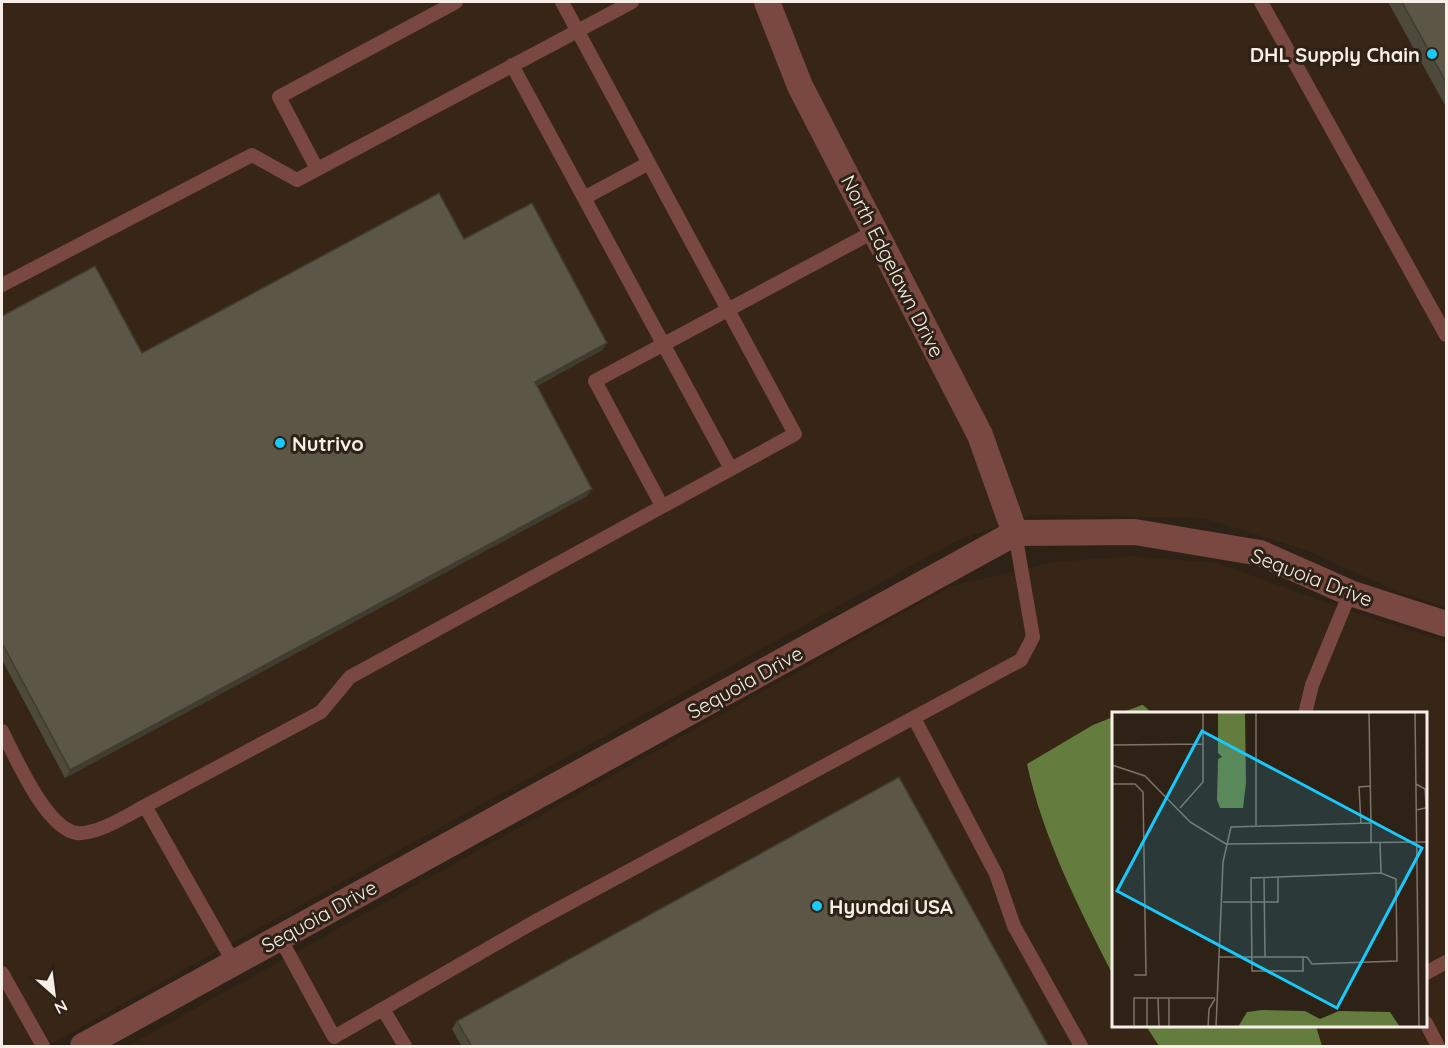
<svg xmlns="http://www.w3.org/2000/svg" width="1448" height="1048" font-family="Quicksand,sans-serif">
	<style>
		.built { fill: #372515; fill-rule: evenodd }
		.water { fill: #647d3e }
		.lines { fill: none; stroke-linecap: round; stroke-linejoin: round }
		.lane { stroke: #794840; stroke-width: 14 }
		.street { stroke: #794840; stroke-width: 26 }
		.wall { fill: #4e4a3b }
		.shaded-wall { fill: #403c30 }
		.building { fill: #5b5645; stroke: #403c30; stroke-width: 1.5 }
		.poi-dot { fill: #18cafc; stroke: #2e2116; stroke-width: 2 }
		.labels { text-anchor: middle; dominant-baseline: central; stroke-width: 6; stroke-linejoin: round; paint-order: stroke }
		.poi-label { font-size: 20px; font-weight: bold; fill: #f7eee7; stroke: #2e2116; text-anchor: start }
		.street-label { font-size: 20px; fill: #f7eee7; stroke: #2e2116 }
		.inset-road { fill: none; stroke: #7e736a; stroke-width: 1.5 }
		.view { fill: #18cafc; fill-opacity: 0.15; stroke: #18cafc; stroke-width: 3 }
		.inset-edge { fill: none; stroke: #f7eee7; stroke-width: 3 }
	</style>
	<rect width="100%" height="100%" fill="#2e2116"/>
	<!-- built -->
	<path class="built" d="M2,2H1446V608L1401,593L1305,550L1203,518L1032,515L956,541L47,1046H2Z
		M1132,556L1217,563L1359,614L1446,642V1046H128L951,586L1054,562ZM1114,714H1426V1026H1114Z"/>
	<!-- water -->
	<path class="water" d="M1143,705L1152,713H1121L1142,705Z
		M1113,717V975C1079,908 1043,838 1027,764L1093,725Z
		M1146,1026H1316L1322,1046H1159Z"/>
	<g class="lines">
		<!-- lane -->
		<path class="lane" d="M1261,2L1446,335
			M512,65L731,469
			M317,169L279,97L456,2
			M584,198L649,163
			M2,285L252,155L297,180L632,2
			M662,506L595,381L875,231
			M1305,714L1312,685L1350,593
			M914,718L996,874L1014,926L1081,1046
			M2,731C15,756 46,829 77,833C97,835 128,815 145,806L234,963
			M145,806L321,712L350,677L795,434L562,2
			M280,938L334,1037L534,922L1021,660L1033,637L1015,533
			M2,973L43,1046
			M1426,973L1446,962
			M383,1009L405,1046
			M1426,1023L1438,1046"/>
		<!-- street -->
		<path class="street" d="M767,2L800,86L980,435L1015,533
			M83,1046L1015,533L1135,532L1260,553L1350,593L1446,624"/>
	</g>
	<!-- wall -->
	<path class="wall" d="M1388,2H1446V107Z
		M464,239L607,343L602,350L537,386L587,496L65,778L2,660V316L142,353Z
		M457,1021L1049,1047H462L452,1029Z"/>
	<!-- shaded-wall -->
	<path class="shaded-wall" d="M607,343L602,350L530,389L535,382Z
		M592,489L587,496L65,778L70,770Z"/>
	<!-- building -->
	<path class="building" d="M1402,2H1446V82Z
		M439,193L464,239L532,203L607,343L535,382L592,489L70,770L2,643V316L95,266L142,353Z
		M899,777L1049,1047H472L457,1021Z"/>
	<!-- markers -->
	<g class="poi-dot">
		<circle cx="1432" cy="54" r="6"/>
		<circle cx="280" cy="443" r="6"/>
		<circle cx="817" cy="906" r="6"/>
	</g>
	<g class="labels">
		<!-- poi labels -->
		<g class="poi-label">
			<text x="1420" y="54" text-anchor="end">DHL Supply Chain</text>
			<text x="292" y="443">Nutrivo</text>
			<text x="829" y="906">Hyundai USA</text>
		</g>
		<!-- street labels -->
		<g class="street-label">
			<text transform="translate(893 266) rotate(63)">North Edgelawn Drive</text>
			<text transform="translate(1312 577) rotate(21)">Sequoia Drive</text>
			<text transform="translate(745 682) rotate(-29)">Sequoia Drive</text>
			<text transform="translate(319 916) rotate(-29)">Sequoia Drive</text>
		</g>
	</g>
	<!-- overview -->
	<g transform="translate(1112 712)">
		<rect width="315" height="315" fill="#2e2116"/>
		<path d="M106,0H133L134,71L131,96H108L105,88L106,47L110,45L106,41ZM150,298L193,299L208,307L227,299L278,300L288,315H126L135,300Z" fill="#647d3e"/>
		<path class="inset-road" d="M257,0L259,111M303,0L307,315M0,33L91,32M0,53L33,64L78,110L114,132L315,130M0,72H23L31,80L34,263H22M304,72L313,77L314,91V96L304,98M68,96L91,70V0M249,111L247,75L259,74M144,113V0M152,165L153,245M111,190H166V165M107,245H195L200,252L285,249L284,167L269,161L268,130M191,245V259H140L139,166L269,161M35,286V315M46,286L47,315M57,286V315M22,315V286H103M96,315L97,297L103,287M104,315L111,150L119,115L259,111V130"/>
		<path class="view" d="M90,19L310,136L225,296L5,179Z"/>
		<rect width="315" height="315" class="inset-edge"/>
	</g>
	<!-- border -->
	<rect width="1448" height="1048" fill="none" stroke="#f7eee7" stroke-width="6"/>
	<!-- north arrow -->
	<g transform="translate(54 994) rotate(152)" stroke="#2e2116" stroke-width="4.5" paint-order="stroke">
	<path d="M0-4.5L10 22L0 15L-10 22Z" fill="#f7eee7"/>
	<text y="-9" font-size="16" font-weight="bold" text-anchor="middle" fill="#f7eee7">N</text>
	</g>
</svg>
